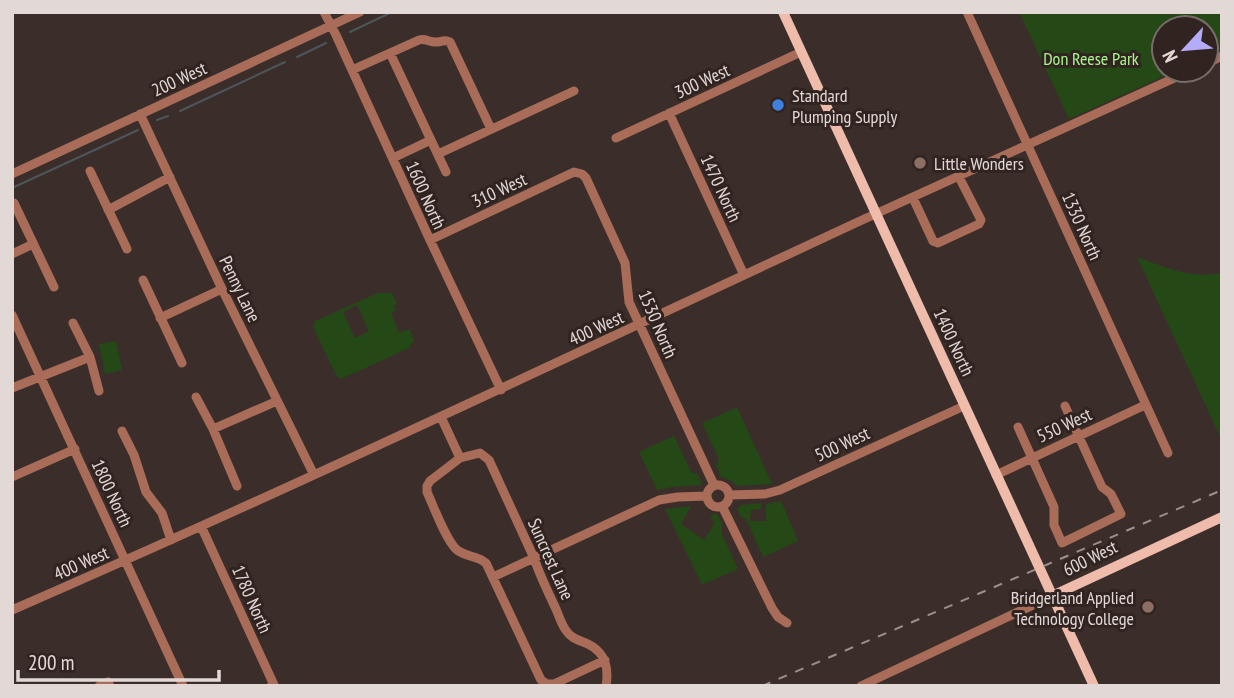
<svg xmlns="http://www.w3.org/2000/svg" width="1234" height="698" font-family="'PT Sans Narrow',sans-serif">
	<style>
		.green { fill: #244816; fill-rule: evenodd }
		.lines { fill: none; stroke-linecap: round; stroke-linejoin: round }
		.stream { stroke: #4c5559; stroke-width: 2 }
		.minor { stroke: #a96c58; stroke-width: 9 }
		.major { stroke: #efbcac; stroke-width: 10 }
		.rail { stroke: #9a908c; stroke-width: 2; stroke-dasharray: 9 9; stroke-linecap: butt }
		.shop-dot { fill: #3f7fe0; stroke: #312420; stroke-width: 2.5 }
		.education-dot { fill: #8d6e63; stroke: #312420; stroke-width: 2.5 }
		.labels { text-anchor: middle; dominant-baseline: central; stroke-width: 6; stroke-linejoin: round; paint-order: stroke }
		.park-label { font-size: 18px; fill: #a8f68d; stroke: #312420 }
		.street-label { font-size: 18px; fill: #e2d9d6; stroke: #312420 }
		.poi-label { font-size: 18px; fill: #e2d9d6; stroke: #312420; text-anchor: start }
	</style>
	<rect width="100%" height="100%" fill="#3b2e2a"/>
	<!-- green -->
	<path class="green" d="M1019,12H1222V51L1206,58V28H1164V70H1178L1069,119Z
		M1137,257C1163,266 1194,281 1222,272V441Z
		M378,293H392L397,304L394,306L396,310L391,313L399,333L410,329L414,340L409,348L341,379L337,377L313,327L315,321ZM357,305L369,331L355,338L343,312Z
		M116,341L122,370L105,374L99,344Z
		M737,407L772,484L737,486L730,480L721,477L716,465L719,459L702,423Z
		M674,436L691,472L698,474L701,482V485L672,487L657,490L639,452Z
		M781,501L798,541L763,557L746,519L740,516L737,508L741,505L761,503V509L751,510L750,521H766V504Z
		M691,506L681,524L704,540L715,522L710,518L714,513L717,514L722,523V534L738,569L702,585L665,509Z"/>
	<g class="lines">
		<!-- stream -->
		<path class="stream" d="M350,32L392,12
			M297,57L326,43
			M180,111L285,62
			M157,120L168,116
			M12,188L138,130"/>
		<!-- minor -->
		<path class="minor" d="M324,12L336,35L430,240L501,390
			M967,12L1168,453
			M390,53L446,172
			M1206,64L1222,56
			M352,70L419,40C426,38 430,43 437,42C443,42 444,39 450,42L491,129
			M669,113L744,275
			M140,114L222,289L314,475
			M616,138L801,52
			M438,154L574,91
			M393,158L431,140
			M90,171L127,249
			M12,174L360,12
			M913,198L933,241L938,243L979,224L981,220L959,177
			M14,203L54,287
			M108,210L170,177
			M430,240L574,172L582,174L586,178L625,263L629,302L714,485
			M12,254L33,244
			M143,280L182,363
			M12,315L183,686
			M160,318L222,289
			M73,323L90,357L99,391
			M12,388L90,357
			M196,397L213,429L237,486
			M441,417L460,458
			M1018,427L1054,507V525L1062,543L1121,514L1111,494L1102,487L1065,406
			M213,429L277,401
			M122,431L134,455L146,492L162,513L171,540
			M996,475L1145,405
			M12,477L75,449
			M707 496a11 11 0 1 1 22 0a11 11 0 1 1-22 0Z
			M729,495L765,494L780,490L964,406
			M722,506L772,608L778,617L787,623
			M201,526L274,685L271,686
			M493,577L659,500L678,497L707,496
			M12,610C297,486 578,352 860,221C970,170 1082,121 1192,70
			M605,660L554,684H547L541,680L486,563C477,555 464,557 456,549C445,538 434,507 427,492V486L430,481L460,458L480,453L489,460L534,558C540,576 548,592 556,609C559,616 561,623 565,629C571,639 579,640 588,644C606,653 609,668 606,686
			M99,686L108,682L110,686
			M861,686L1052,596"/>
		<!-- major -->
		<path class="major" d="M783,12L1094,686
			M1052,596L1222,517"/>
		<!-- rail -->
		<path class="rail" d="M762,686L1222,490"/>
	</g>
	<!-- markers -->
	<circle class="shop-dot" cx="778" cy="105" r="7"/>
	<g class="education-dot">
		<circle cx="920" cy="163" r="7"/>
		<circle cx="1148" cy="607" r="7"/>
	</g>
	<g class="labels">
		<!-- park labels -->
		<g class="park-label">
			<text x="1091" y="58">Don Reese Park</text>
		</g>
		<!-- street labels -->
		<g class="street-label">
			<text transform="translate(179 79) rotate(-25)">200 West</text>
			<text transform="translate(702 81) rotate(-25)">300 West</text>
			<text transform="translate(721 188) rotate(65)">1470 North</text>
			<text transform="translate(499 190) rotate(-25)">310 West</text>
			<text transform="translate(426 195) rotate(66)">1600 North</text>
			<text transform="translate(1082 226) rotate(66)">1330 North</text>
			<text transform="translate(240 289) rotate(64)">Penny Lane</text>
			<text transform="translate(658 324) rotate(67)">1530 North</text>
			<text transform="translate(596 328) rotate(-25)">400 West</text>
			<text transform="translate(954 342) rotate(65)">1400 North</text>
			<text transform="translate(1064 425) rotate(-25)">550 West</text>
			<text transform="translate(842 444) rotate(-25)">500 West</text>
			<text transform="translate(112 493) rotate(65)">1800 North</text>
			<text transform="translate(1090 558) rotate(-26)">600 West</text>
			<text transform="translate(551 559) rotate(66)">Suncrest Lane</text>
			<text transform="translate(81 563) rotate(-24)">400 West</text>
			<text transform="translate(252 599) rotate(66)">1780 North</text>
		</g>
		<!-- poi labels -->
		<g class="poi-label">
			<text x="792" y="95">Standard<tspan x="792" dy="21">Plumping Supply</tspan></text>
			<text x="934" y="163">Little Wonders</text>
			<text x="1134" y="597" text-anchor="end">Bridgerland Applied<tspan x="1134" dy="21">Technology College</tspan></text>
		</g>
	</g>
	<!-- border -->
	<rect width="1234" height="698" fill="none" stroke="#e2d9d6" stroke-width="28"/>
	<!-- north arrow -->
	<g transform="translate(1185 49) rotate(244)"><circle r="33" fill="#312420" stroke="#786c69" stroke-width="2"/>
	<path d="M0-5L12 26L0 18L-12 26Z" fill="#b4acf9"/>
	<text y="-10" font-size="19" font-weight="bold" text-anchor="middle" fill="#e2d9d6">N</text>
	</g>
	<!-- scale -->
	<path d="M18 670v10h201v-10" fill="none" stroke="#e2d9d6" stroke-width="3.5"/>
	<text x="28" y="670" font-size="21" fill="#e2d9d6" stroke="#312420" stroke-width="5" paint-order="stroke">200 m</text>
</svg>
